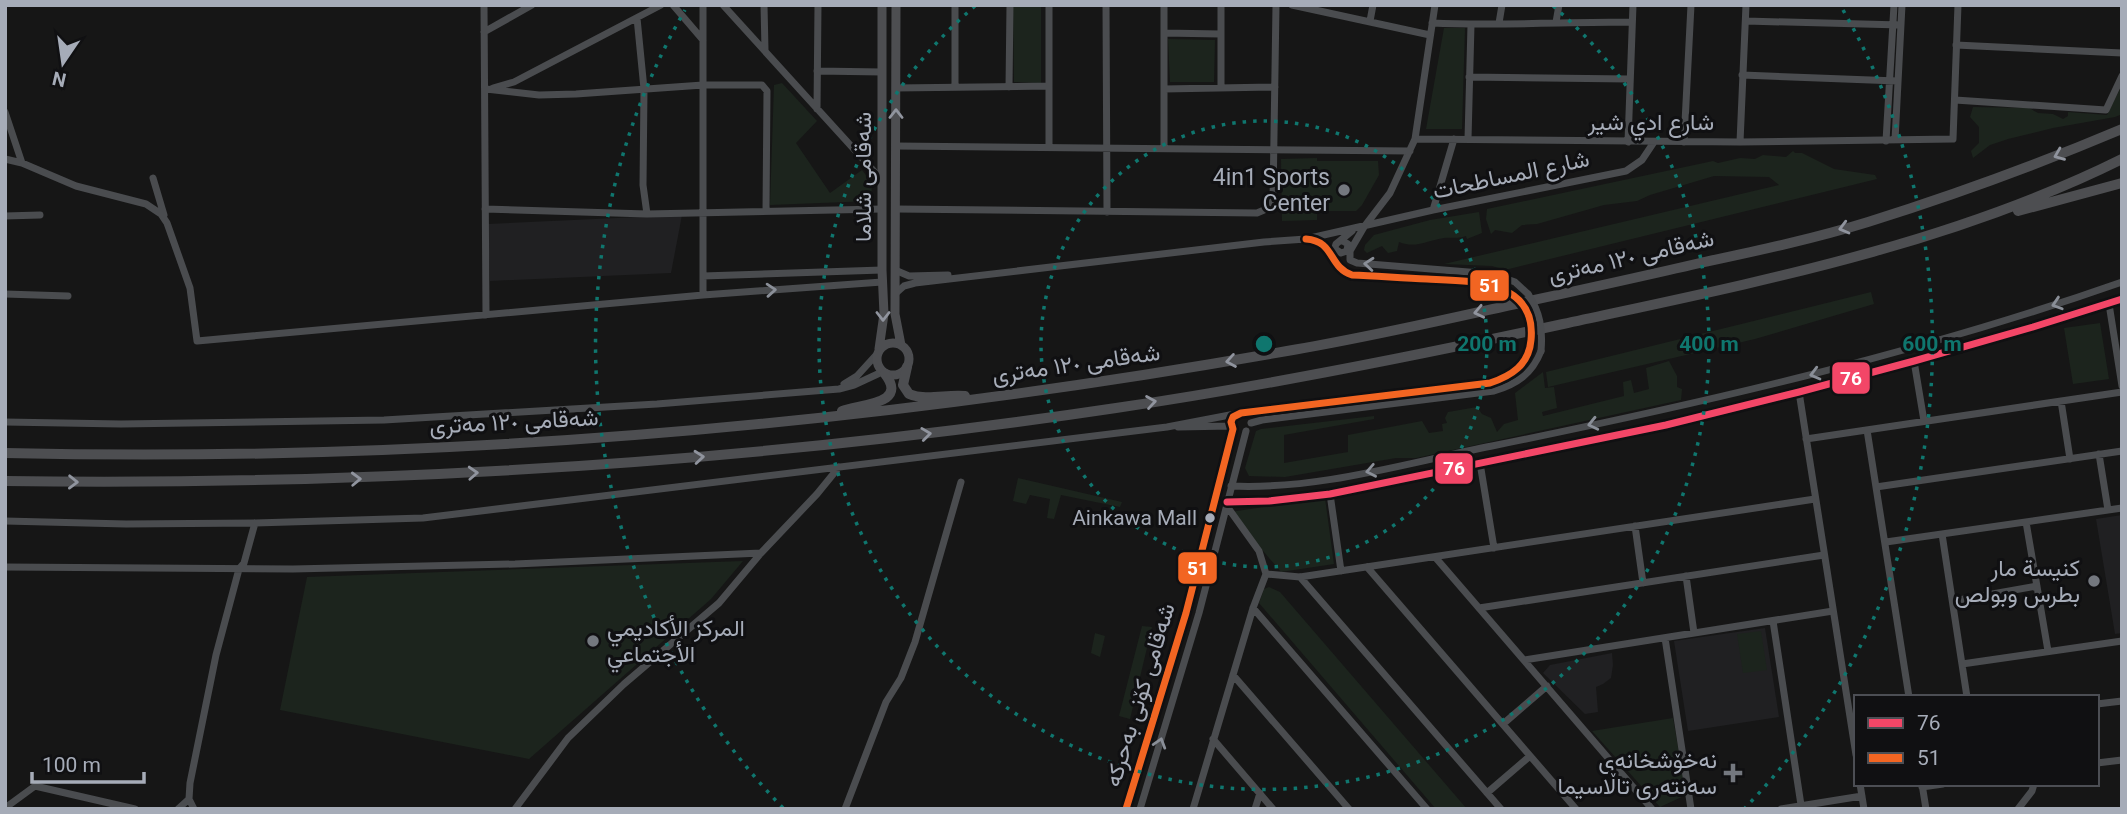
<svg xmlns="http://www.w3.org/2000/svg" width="2127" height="814" font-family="Roboto,Vazirmatn,sans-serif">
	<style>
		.built { fill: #202022 }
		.green { fill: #1c241d }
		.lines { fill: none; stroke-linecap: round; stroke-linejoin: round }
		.minor { stroke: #4a4c4f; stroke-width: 7 }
		.major { stroke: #4d4e51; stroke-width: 9 }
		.highway { stroke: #4d4e51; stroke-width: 10 }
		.minor-bridge { stroke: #4a4c4f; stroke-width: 7 }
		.bus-1-casing { stroke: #101012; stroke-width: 12 }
		.bus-2-casing { stroke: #101012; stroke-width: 12 }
		.bus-1 { stroke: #f34667; stroke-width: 7 }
		.bus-2 { stroke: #f26522; stroke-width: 7 }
		.oneway { stroke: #90949e }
		.oneway2 { stroke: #8a8f98 }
		.ring { fill: none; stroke: #0f766e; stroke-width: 3.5; stroke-dasharray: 3.5 7 }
		.poi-dot { fill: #74787f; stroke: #101012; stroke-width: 2.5 }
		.bus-dot { fill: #a6acb8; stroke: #101012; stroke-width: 2.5 }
		.labels { text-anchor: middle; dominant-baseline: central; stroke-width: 6; stroke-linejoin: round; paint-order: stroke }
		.bus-label { font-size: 21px; fill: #a6acb8; stroke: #101012; text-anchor: end }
		.street-label { font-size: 23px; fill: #a6acb8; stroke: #101012 }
		.poi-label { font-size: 23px; fill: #a6acb8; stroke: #101012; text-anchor: end }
		.centre { fill: #0f766e; stroke: #101012; stroke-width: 3.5 }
		.ring-label { font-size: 21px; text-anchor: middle; font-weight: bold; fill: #0f766e; stroke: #101012; stroke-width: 6; stroke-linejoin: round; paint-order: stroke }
		.line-badge { stroke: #101012; stroke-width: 2.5 }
		.badge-label { font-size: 19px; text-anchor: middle; font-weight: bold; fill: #fff }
	</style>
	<rect width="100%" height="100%" fill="#161616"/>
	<!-- built -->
	<path class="built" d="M682,215L671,273L490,281L488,224Z
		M2122,515V633L2115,634L2096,519Z
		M1765,628L1779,717L1688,731L1674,641Z
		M1612,653L1613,665L1611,678L1603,684L1596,687L1598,712L1585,714L1543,673L1550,665Z"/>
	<!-- green -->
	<path class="green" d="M1013,5H1041V83L1014,82Z
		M1444,28H1465L1462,129H1426Z
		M1168,39L1215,40L1214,82H1170Z
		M782,83L817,121L796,143L830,193L862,170L872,183L871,201L770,205L774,85Z
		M2122,85V114L2115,117L2053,128L2008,139L1990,145L1973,158L1971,151L1979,143V127L1970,117L1973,107L2029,108L2038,113L2053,114L2063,119L2068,116V112L2107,115Z
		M1793,151L1795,153H1802L1834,169L1875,175L1877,179L1505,270L1492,266L1444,264L1779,185L1769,177L1714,176L1650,195L1637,201L1604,205L1537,224L1522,225L1512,233L1495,230L1491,234L1486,219L1487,209L1713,161L1718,163L1740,158L1755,159L1763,155L1786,157Z
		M1317,158V161H1378L1379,175L1362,205L1356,211H1317V220L1282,221L1281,159Z
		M1479,212L1482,233L1467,239L1466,236C1457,239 1452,237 1444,238C1428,240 1416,249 1399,242L1397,251L1388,253L1382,246L1367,253L1364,250L1365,245L1374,235L1430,220Z
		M1871,292L1874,304L1755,339L1548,387L1546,372Z
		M2100,323L2109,379L2073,384L2064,328Z
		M1669,361L1677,376V387L1682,389L1681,400L1416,458H1396L1285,477L1249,476L1245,468L1256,431L1261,429L1374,416V419L1284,435V463L1348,452V435L1422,421L1429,433L1443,431L1442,424L1447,423L1445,418L1448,412L1477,407L1482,414L1491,418L1497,432L1504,424L1518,420L1515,393L1543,372L1545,388L1554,387L1557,408L1542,412L1543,416L1624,396L1623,382L1631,380L1634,393L1649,389L1646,368Z
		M1018,478L1122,502L1120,507L1061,495L1054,519L1047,518L1050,499L1030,495L1026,504L1013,501Z
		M1325,498L1334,564L1281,572L1230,512Z
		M743,561L711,599L529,759L280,710L307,577Z
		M1269,587L1280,592L1467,809H1436L1259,603L1264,589Z
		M1142,626L1152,627L1130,719L1119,716Z
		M1761,631L1767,670L1743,673L1737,634Z
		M1095,633L1105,636L1100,657L1091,653Z
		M1673,718L1686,795L1660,807L1592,731Z"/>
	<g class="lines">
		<!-- minor -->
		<path class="minor" d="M484,5L486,315
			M673,5L703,40
			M723,5L882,180
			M764,5L765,50
			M1106,5L1107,212
			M1292,5L1430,35
			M1435,5L1415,139L1390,193L1364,227L1350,251V260L1357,263L1493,274L1515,282L1528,294
			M637,18L644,89L643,185L647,214
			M1370,21L1373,5
			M1746,21L1901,25
			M1556,22L1559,5
			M1432,23C1498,26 1565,22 1632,22
			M1499,23L1502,5
			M484,32L532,5
			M1164,33L1220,34
			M1956,45L2122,53
			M817,71L882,72
			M1742,75L1897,81
			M1469,77L1629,79
			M955,87V5
			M1009,87L1010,5
			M493,88L514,82L661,5
			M896,88L1049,86
			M1221,88V5
			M486,89L539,95L576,94L703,85H762L767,91L766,211
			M1164,89L1275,87
			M1955,100L2106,110L2122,76
			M817,109L818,5
			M5,112L22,163
			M1415,139L1740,142L1953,139L1958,5
			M1468,139L1471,25
			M1895,140L1902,5
			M1886,141L1894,5
			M1628,142L1633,5
			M1684,142L1691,5
			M1740,142L1746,5
			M896,146L1410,151
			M1049,147V5
			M1164,148V5
			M5,159L22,163L76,186L146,204L161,214L167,223L190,288L197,341L703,295L882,282
			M153,178L164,215
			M485,209L647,214L882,209
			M896,209L1257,213L1264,210L1273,200L1276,5
			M1433,210L1454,139
			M5,216L40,215
			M1311,240C1335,246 1330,267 1352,275L1485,283L1503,288L1518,298
			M1335,249L1341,253L1347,251L1348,244L1341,240
			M1332,257L1336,244L1352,231
			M895,270L909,276L948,275
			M703,276L882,270
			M5,294L68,296
			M895,294L904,286L915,283L1264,242L1306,239L1433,210L1626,171L1642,160L1654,142
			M703,295V5
			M2109,304L2122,386
			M1914,361L1924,421
			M844,384L857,376L877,354
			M1799,392L1856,755
			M2061,401L2070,459
			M5,422L121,424L384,420L657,404L839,389L854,385L882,372
			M1251,423L1262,420L1494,391C1517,384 1532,374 1541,351
			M1178,427L1231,426
			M1867,430L1909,697
			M1806,439L2122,392
			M2099,454L2108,510
			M1480,463L1494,548
			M1231,486C1319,490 1406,463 1492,446C1704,403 1917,354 2122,282
			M1876,487L2122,451
			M1330,494L1341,571
			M1227,502L1269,501L1330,494L1666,425L1799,392L1914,361L2033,327L2122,299
			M5,521L126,524L255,523L423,518L1167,427L1235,414
			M2026,522L2048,651
			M1635,526L1643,583
			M1942,534L1967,697
			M1886,542L2122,508
			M1435,557L1652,809
			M5,567L293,569L515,564L761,553
			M1367,567L1576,809
			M1266,574L1300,577L1815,499
			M1686,576L1694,633
			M1300,577L1501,809
			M1953,601L2037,586
			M1253,608L1427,809
			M1479,608L1824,555
			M1773,621L1801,805
			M1665,638L1691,809
			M1524,660L1833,611
			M1962,664L2122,641
			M1233,675L1349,809
			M2097,704L2122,701
			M1503,724L1547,686
			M1213,739L1273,809
			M2097,763L2122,760
			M1860,784L1864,809
			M1922,784L1926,809
			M1922,787L1943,784
			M1487,793L1530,756
			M189,799L190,783L216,655L239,569L244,563L255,523
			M5,808L35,786L135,809
			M178,809L189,799L194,809
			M515,809L568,738L624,684L719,603L761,553L817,494L839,467
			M845,809L886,702L901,678L915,642L961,482
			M1126,809L1186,613L1233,429L1231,422L1233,417L1241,413L1490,383C1508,377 1522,369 1529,350
			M1140,809L1199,613L1246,431
			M1193,809L1253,608L1266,574L1259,551L1226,505
			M1255,809L1260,793
			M1781,809L1862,796
			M2018,809L2032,791L2034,784"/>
		<!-- major -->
		<path class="major" d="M896,5L895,314L901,345
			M877 359a16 16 0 1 1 32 0a16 16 0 1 1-32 0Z
			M879,349L884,314L882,270V5"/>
		<!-- highway -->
		<path class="highway" d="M2018,211L2122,183
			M907,367L903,385L909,394C926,401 947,394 965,396
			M842,411C859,404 909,405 885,374
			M5,453C434,463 865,426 1287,351C1365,338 1443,320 1520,303C1580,290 1640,277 1700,263C1756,251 1813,239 1868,222C1954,195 2039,164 2122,129
			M5,481C377,486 748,463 1116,408C1266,386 1415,356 1563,324C1752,283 1947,246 2122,159"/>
		<!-- minor-bridge -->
		<path class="minor-bridge" d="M1528,294C1540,312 1543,329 1541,351
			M1518,298C1530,315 1533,330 1529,350"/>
		<!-- bus-1 casing -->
		<g class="bus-1-casing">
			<path id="bus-1" d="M1227,502L1269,501L1330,494L1666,425L1799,392L1914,361L2033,327L2122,299"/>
		</g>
		<!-- bus-2 casing -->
		<g class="bus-2-casing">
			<path id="bus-2" d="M1126,809L1186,613L1233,429L1231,422L1233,417L1241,413L1490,383C1511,376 1529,365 1531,340C1537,279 1469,281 1427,279C1402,278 1377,276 1352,275C1328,267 1335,241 1306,239"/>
		</g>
		<!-- bus-1 -->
		<use href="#bus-1" class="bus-1"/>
		<!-- bus-2 -->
		<use href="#bus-2" class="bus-2"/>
	</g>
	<!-- one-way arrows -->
	<defs><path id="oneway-chevron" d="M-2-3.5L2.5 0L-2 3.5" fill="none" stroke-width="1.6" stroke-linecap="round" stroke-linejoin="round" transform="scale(1.75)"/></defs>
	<g class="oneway">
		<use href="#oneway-chevron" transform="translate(896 114) rotate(-90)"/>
		<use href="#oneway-chevron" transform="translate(2059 155) rotate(158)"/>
		<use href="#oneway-chevron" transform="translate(1844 228) rotate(165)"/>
		<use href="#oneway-chevron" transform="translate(1479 312) rotate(168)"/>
		<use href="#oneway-chevron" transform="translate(883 316) rotate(90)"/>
		<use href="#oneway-chevron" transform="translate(1231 361) rotate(170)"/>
		<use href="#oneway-chevron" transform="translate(1151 402) rotate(-9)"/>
		<use href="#oneway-chevron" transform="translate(926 434) rotate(-7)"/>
		<use href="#oneway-chevron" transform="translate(699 457) rotate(-5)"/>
		<use href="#oneway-chevron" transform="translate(473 473) rotate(-3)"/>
		<use href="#oneway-chevron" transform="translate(356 479) rotate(-2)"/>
		<use href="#oneway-chevron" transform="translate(73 482) rotate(1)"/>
	</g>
	<g class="oneway2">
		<use href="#oneway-chevron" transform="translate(1369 264) rotate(-175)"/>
		<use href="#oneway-chevron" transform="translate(771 290) rotate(-4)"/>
		<use href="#oneway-chevron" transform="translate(2057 304) rotate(162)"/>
		<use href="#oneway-chevron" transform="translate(1815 374) rotate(165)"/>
		<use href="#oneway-chevron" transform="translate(1593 424) rotate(167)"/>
		<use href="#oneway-chevron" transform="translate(1371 471) rotate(169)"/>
		<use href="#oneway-chevron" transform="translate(1160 743) rotate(-73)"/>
	</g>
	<!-- distance rings -->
	<g class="ring">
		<circle cx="1264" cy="344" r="223"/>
		<path d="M1553 6A445 445 0 1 1 975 6"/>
		<path d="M783 808A668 668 0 0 1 685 10M1843 10A668 668 0 0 1 1745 808"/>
	</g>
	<!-- markers -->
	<g class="poi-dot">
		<circle cx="1344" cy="190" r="7"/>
		<circle cx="2094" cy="581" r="7"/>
		<circle cx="593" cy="641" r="7"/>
		<path d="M1729.5 762.5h7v7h7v7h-7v7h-7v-7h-7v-7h7z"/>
	</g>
	<circle class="bus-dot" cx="1210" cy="518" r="6"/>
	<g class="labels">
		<!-- bus labels -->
		<g class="bus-label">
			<text x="1197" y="518">Ainkawa Mall</text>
		</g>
		<!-- street labels -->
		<g class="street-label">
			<text x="1651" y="122">شارع ادي شير</text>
			<text transform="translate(1511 175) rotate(-12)">شارع المساطحات</text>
			<text transform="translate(863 177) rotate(-90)">شەقامی شلاما</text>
			<text transform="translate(1631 257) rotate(-13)">شەقامی ١٢٠ مەتری</text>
			<text transform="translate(1076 364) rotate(-8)">شەقامی ١٢٠ مەتری</text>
			<text transform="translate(514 422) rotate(-3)">شەقامی ١٢٠ مەتری</text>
			<text transform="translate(1140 695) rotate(-73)">شەقامی کۆنی بەحرکە</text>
		</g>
		<!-- poi labels -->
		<g class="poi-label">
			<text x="1330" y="177">4in1 Sports<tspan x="1330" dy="26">Center</tspan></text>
			<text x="2080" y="568">كنيسة مار<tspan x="2080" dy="26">بطرس وبولص</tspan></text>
			<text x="607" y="628" text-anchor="start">المركز الأكاديمي<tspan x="607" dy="26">الأجتماعي</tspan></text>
			<text x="1717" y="760">نەخۆشخانەی<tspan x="1717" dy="26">سەنتەری تاڵاسیما</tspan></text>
		</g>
	</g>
	<circle cx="1264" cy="344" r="10" class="centre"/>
	<g class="ring-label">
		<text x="1487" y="351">200 m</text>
		<text x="1709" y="351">400 m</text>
		<text x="1932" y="351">600 m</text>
	</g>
	<g class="line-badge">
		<rect x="1469" y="269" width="41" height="33" rx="7" fill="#f26522"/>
		<rect x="1831" y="361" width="40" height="34" rx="7" fill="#f34667"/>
		<rect x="1434" y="452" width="40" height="33" rx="7" fill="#f34667"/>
		<rect x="1177" y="551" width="41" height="34" rx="7" fill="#f26522"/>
	</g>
	<g class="badge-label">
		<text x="1490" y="292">51</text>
		<text x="1851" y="385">76</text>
		<text x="1454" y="475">76</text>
		<text x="1198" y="575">51</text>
	</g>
	<!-- border -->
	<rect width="2127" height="814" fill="none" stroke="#a6acb8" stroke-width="14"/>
	<!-- legend -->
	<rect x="1854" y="695" width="245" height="91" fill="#101012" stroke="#4c4e54" stroke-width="2"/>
	<rect x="1868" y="718" width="35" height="10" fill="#f34667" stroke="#4c4e54" stroke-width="2"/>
	<text x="1917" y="730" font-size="21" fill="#a6acb8">76</text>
	<rect x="1868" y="753" width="35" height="10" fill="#f26522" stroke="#4c4e54" stroke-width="2"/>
	<text x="1917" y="765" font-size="21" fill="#a6acb8">51</text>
	<!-- north arrow -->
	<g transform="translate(63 63) rotate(193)" stroke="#101012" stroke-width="5" paint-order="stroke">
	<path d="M0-5L12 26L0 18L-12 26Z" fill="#a6acb8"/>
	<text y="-10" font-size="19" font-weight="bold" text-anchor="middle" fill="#a6acb8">N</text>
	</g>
	<!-- scale -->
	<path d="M32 772v10h112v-10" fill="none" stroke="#a6acb8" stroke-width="3.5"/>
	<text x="42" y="772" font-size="21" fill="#a6acb8" stroke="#101012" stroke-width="5" paint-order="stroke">100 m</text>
</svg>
